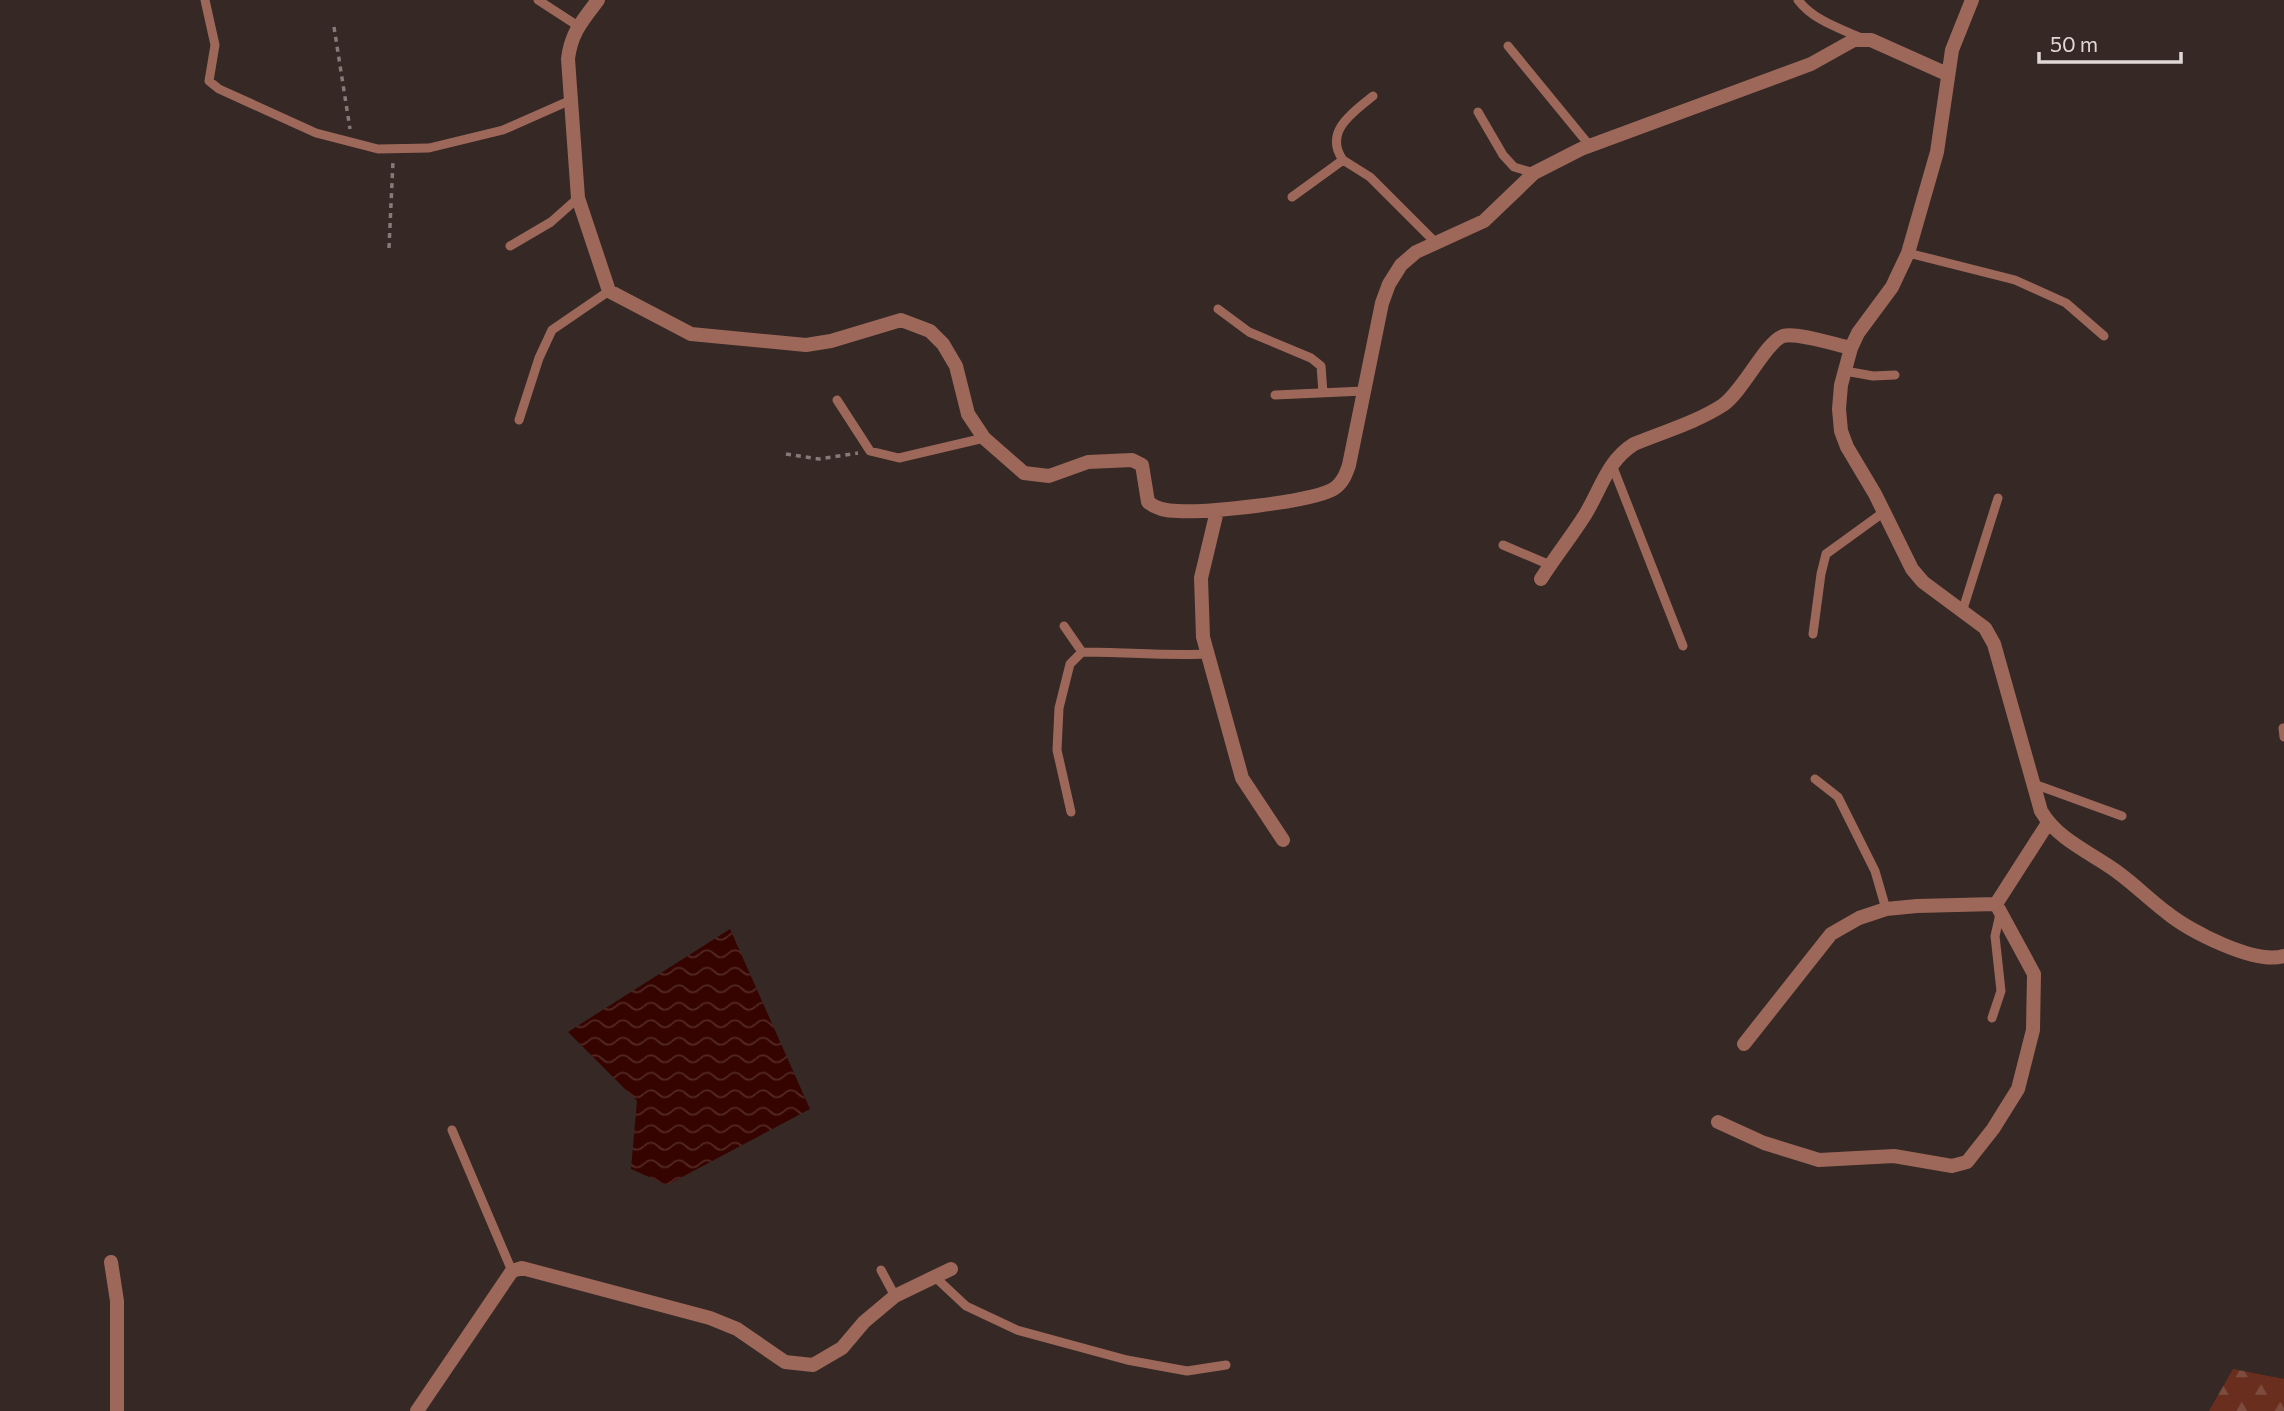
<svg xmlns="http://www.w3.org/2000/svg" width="2284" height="1411" font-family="Commissioner,sans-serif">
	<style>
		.forest { fill: url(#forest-firs) }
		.water { fill: url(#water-waves) }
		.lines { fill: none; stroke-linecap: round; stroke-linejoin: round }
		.path { stroke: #857a77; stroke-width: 3.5; stroke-dasharray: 5 5; stroke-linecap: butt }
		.service { stroke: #9d6859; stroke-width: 9 }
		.minor { stroke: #9d6859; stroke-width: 14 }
	</style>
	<defs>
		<pattern id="forest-firs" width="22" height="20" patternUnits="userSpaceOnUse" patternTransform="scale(1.75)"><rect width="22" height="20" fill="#692e1e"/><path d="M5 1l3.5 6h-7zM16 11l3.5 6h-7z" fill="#7e4c3e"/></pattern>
		<pattern id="water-waves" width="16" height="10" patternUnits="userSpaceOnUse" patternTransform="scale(1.75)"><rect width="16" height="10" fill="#350400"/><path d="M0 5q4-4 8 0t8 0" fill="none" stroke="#522824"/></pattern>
	</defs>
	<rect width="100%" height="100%" fill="#352825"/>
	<!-- forest -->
	<path class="forest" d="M2233,1369L2284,1379V1411H2209Z"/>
	<!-- water -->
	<path class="water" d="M730,929L810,1109L667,1185L631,1169L637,1101L568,1032Z"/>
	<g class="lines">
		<!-- path -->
		<path class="path" d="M334,27L350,129
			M389,248L393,161
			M786,454L819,459L858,453"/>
		<!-- service -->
		<path class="service" d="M205,0L215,45L209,81L219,89L316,133L378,149L429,148L503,130L571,100
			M538,0L578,26
			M1798,0C1813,20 1839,28 1861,38
			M1508,46L1590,146
			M1478,112L1503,155L1514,167L1534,173
			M1343,160C1323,132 1353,112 1373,96
			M1292,197L1343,160L1370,177L1436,243
			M510,246L551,222L578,198
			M1908,253L2015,280L2066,303L2104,336
			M1218,309L1249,332L1311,358L1321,366L1323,393
			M1845,371L1873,376L1895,375
			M1275,395L1364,391
			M837,400L870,451L899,458L984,438
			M519,420L539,358L552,330L609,291
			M1612,465L1683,646
			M1503,545L1550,565
			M1963,609L1998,498
			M1064,626L1082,652
			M1813,634L1821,574L1826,554L1884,512
			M2283,728L2284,737
			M1815,779L1838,797L1875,871L1886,909
			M2034,784L2122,816
			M1071,812L1057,750L1059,708L1070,664L1082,652C1124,652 1166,656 1207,654
			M1992,1018L2001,991L1995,936L2000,914
			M452,1130L512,1271
			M881,1270L895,1296
			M935,1277L966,1306L1017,1330L1127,1360L1187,1371L1226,1365"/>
		<!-- minor -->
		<path class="minor" d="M598,0C582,21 571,33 568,59L578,198L609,291L691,334L806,345L831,341L901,320L930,331L943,344L956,366L968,414L984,438L1024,473L1049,476L1088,462L1132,460L1142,465L1148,502C1156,509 1167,511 1178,511C1205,513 1315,502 1335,488C1343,482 1346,474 1349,465L1382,303L1389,284L1401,265L1416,252L1484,221L1534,173L1581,149L1811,64L1854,40H1871L1947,74
			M1972,0L1952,50L1937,152L1908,253L1892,287L1858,333L1851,348L1841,385L1839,409L1841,431L1847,447L1875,494L1912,569L1923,582L1985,628L1994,644L2041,811C2058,840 2090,852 2116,871C2134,884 2149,899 2166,912C2189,931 2255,965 2284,956
			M1217,511L1201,578L1203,637L1242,778L1283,840
			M1541,579C1555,557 1571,537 1585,515C1601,489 1607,461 1634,444C1663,432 1697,422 1723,405C1743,391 1766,342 1783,336C1797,332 1836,345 1851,348
			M1744,1044L1831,934L1859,918L1886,909L1917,906L1996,904L2048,823
			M1718,1122L1764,1143L1819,1160L1894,1156L1952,1166L1967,1162L1993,1129L2018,1089L2033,1030L2034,974L1996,904
			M111,1262L117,1301V1411
			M417,1411L512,1271L522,1268L710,1318L737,1329L785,1362L813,1365L842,1348L864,1322L895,1296L951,1269"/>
	</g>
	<!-- scale -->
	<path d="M2039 52v10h142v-10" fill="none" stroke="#e1d8d6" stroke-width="3.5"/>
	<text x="2050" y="52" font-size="21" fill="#e1d8d6" stroke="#352825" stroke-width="5" paint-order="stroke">50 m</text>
</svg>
